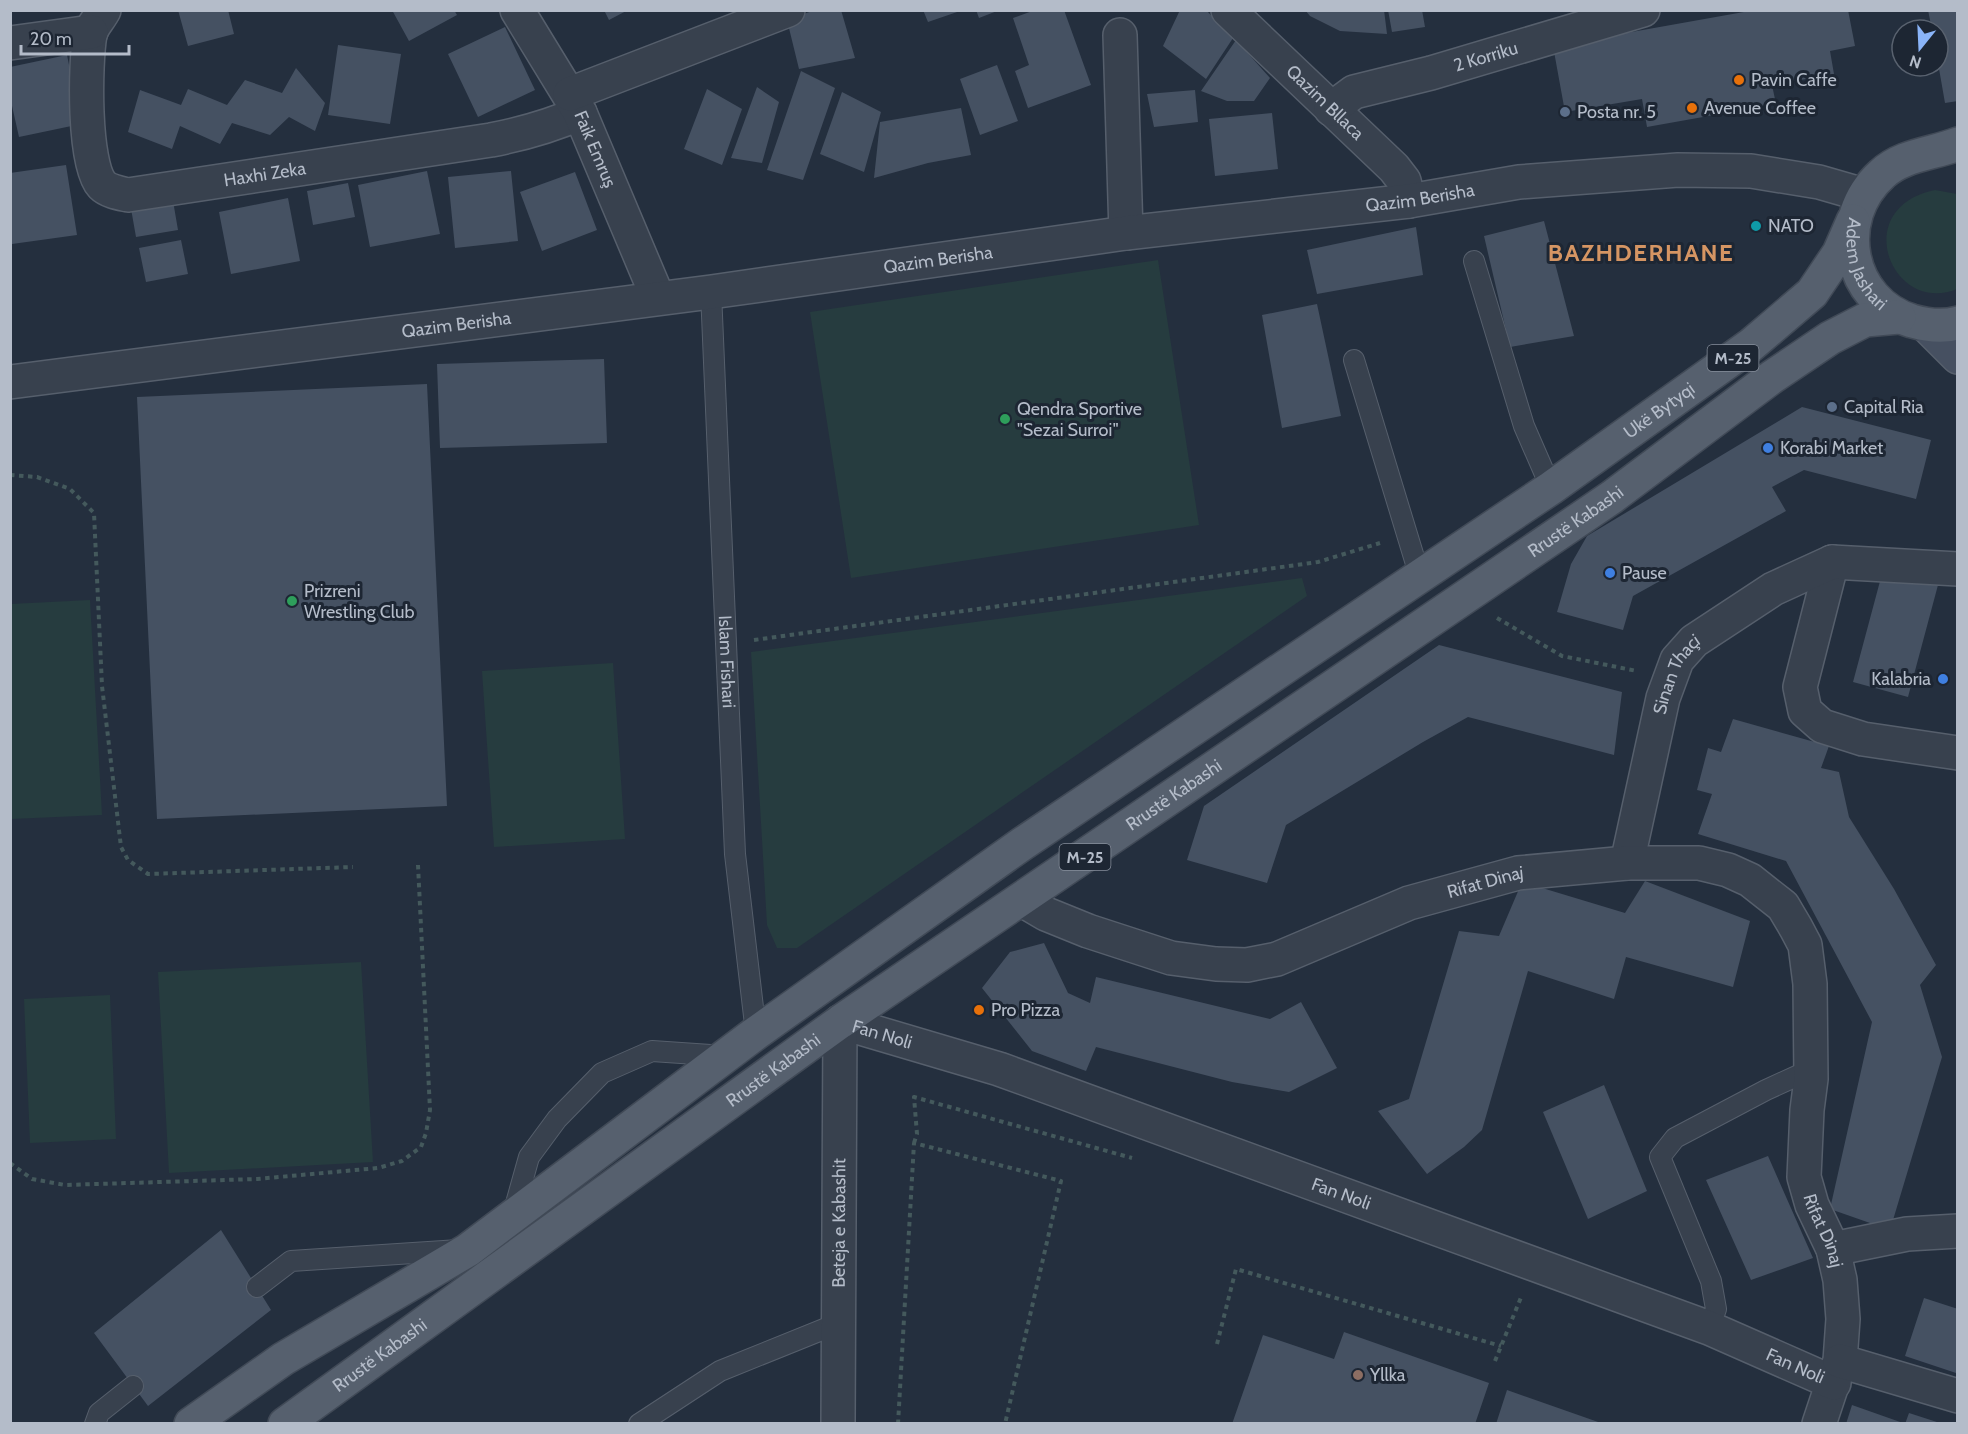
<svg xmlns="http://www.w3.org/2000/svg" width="1968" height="1434" font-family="Cabin,sans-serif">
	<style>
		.green { fill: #263c3f }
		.building { fill: #455162 }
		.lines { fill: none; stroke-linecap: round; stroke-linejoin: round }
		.lane-casing { stroke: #565f6c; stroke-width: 22 }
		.street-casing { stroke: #565f6c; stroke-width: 36 }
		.secondary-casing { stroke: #565f6c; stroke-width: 36 }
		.primary-casing { stroke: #414a57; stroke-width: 36 }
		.path { stroke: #44595c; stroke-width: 4; stroke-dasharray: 4.5 4.5; stroke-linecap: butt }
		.lane { stroke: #38414e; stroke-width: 20 }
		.street { stroke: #38414e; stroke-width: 33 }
		.secondary { stroke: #465061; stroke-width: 33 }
		.primary { stroke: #56606e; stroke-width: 33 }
		.food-dot { fill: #e8710a; stroke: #1d2633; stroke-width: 2 }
		.service-dot { fill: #5c6f8a; stroke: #1d2633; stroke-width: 2 }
		.culture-dot { fill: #0f9aa8; stroke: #1d2633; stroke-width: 2 }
		.leisure-dot { fill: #2e9e5b; stroke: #1d2633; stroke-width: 2 }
		.shop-dot { fill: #3f7fe0; stroke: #1d2633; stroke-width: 2 }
		.education-dot { fill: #8d6e63; stroke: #1d2633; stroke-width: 2 }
		.labels { text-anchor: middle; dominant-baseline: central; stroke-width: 6; stroke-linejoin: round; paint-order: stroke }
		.shield { fill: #1d2633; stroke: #878f9c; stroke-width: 1.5 }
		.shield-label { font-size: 16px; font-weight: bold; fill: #b4bcc9 }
		.street-label { font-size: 18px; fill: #b4bcc9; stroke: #1d2633 }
		.poi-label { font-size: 18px; fill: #b4bcc9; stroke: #1d2633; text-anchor: start }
		.district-label { font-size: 24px; font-weight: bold; letter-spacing: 1.5px; fill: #d59563; stroke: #1d2633 }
	</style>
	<rect width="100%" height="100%" fill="#242f3e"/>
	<!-- green -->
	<path class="green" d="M1935,190L1957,194V289C1892,316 1848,208 1935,190Z
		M1158,260L1199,525L851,578L810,312Z
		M1302,578L1307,596L797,948H777L767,925L751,652Z
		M90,600L102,815L11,819V604Z
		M613,663L625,839L494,847L482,671Z
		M361,962L373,1162L169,1173L158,972Z
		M110,995L116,1139L30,1143L24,999Z"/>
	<!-- building -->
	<path class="building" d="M178,10H228L234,34L188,46Z
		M392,10H454L457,15L409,41Z
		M604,10H628L609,20Z
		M815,10H841L855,58L799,69L787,20Z
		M923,10H960V11L928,22Z
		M976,10H997V11L979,18Z
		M1035,10H1064L1091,85L1028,108L1015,71L1029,65L1013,18Z
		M1180,10H1206L1233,38L1206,79L1163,46Z
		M1305,10H1384L1387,34L1340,31L1310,16Z
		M1388,10H1422L1425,27L1392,32Z
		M1755,10H1848L1855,46L1830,51L1834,74L1772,85L1776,104L1647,127L1642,99L1565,112L1553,46Z
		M1928,10H1958V101L1945,103L1938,63V30H1932Z
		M505,27L535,90L478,117L448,54Z
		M1236,40L1270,78L1254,101H1227L1201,91Z
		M338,45L401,54L390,124L328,115Z
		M67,55L81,124L19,137L10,97V67Z
		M997,65L1018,121L980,135L960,79Z
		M296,68L325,103L315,131L289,117L270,135L232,123L220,144L180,126L172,149L128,132L140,90L181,105L188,89L227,105L245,80L282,93Z
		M801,71L835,88L803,180L767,170Z
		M757,87L779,102L762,163L731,158Z
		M707,89L742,109L722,165L684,149Z
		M1195,90L1198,122L1154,127L1147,94Z
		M842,92L881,112L864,172L820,154Z
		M961,108L971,155L928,163L874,178L880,122Z
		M1272,113L1278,169L1215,176L1209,119Z
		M66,165L77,235L12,244L10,173Z
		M427,171L440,234L370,247L358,185Z
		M511,171L518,241L455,248L448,177Z
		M575,172L597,230L542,251L520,192Z
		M348,183L355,217L313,225L307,191Z
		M172,195L178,230L136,237L130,203Z
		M288,198L300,261L231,274L219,212Z
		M1544,221L1574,336L1510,347L1484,236Z
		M1416,227L1423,275L1317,294L1307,250Z
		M181,240L188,274L146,282L139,248Z
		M1317,304L1341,416L1282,428L1262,315Z
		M604,359L607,443L440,448L437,364Z
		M427,384L447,806L157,819L137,397Z
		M1802,407L1931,440L1916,499L1804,470L1772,487L1786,511L1633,596L1623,630L1557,612L1571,564L1587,536Z
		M1883,570L1938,585L1908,697L1853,682Z
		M1439,645L1622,692L1614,755L1468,717L1423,742L1286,825L1267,883L1187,860L1204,806Z
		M1733,719L1829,746L1821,768L1839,772L1849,817L1894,889L1936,965L1920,985L1942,1057L1890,1230L1830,1209L1872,1022L1786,861L1698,834L1712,794L1697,790L1708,748L1721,752Z
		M1645,881L1750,921L1733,987L1626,957L1614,999L1528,971L1482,1130L1464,1147L1427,1174L1378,1111L1409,1099L1459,931L1499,936L1522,882L1625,913Z
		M1044,943L1068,993L1090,1003L1096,977L1270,1019L1301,1002L1337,1068L1289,1092L1232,1082L1096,1047L1086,1071L1032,1051L982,988L1010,952Z
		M1604,1085L1647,1191L1588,1219L1543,1112Z
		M1768,1156L1813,1258L1751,1280L1706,1180Z
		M221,1230L271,1310L148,1406L94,1333Z
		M1924,1298L1958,1309L1956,1373L1905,1356Z
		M1344,1332L1489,1383L1475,1424H1232L1263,1335L1334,1359Z
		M1507,1390L1601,1423V1424H1496Z
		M1852,1405L1903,1423V1424H1846Z
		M1909,1413L1940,1423V1424H1905Z"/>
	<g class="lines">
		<!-- lane casing -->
		<g class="lane-casing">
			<g id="lane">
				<path d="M1474,261L1524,426L1551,488"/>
				<path id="s1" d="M711,292L735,854L756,1033"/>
				<path d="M1354,360L1420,577"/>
				<path d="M513,1214L529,1157L557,1119L602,1073L652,1051L725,1056"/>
				<path d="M257,1287L291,1261L459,1250"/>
				<path d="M1709,1328L1716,1309L1711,1281L1660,1157L1675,1138L1766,1090L1801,1074L1811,1079"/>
				<path d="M95,1424L99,1413L133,1386"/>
				<path d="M639,1424L720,1371L839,1323"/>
			</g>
		</g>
		<!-- street casing -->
		<g class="street-casing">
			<g id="street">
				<path id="s2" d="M104,10C100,18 92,26 90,34C85,63 83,164 102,185C108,191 119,193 128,195L491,140C522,134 551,126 580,113"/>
				<path id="s3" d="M517,10L580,113L658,298"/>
				<path id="s4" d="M1228,10L1394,168L1404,181L1409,201"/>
				<path d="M1120,35L1126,233"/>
				<path d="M10,43L91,32"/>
				<path d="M570,94L788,10"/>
				<path id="s5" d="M1331,109L1354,92L1431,73L1643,10"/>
				<path id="s6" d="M10,382L711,292L1126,233L1409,201L1519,182L1678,170L1751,171L1819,182L1864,195"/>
				<path d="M1832,562L1800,687L1805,711L1822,726L1863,739L1958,753"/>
				<path id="s7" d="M1627,863L1663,698L1677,660L1694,641L1773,589L1832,562L1958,569"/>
				<path id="s8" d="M1022,900L1046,914L1088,931L1171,958L1216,964L1247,965L1277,959L1409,903L1518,873L1627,863H1699L1728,870L1750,880L1783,906L1796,928L1805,945L1810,984L1811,1079L1807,1110L1804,1177L1812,1205L1833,1249L1840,1280L1843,1319L1840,1361L1819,1424"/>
				<path id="s9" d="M840,1022L999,1069L1709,1328L1834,1383"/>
				<path d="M1833,1249L1907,1234L1958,1231"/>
				<path d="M1840,1361L1958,1396"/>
				<path id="s10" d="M838,1424L840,1022"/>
			</g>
		</g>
		<!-- secondary casing -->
		<g class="secondary-casing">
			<path id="secondary" d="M1926,325L1958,357"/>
		</g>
		<!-- primary casing -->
		<g class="primary-casing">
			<g id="primary">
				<path id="s11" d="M1958,144C1932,154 1902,155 1882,174C1832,219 1848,301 1912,321C1926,325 1944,327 1958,323"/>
				<path id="s12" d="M191,1424L283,1359L468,1250L756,1033L1022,844L1551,488L1751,345L1812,293L1839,253L1853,221"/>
				<path id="s13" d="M285,1424L840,1022L1612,497L1772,377L1830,338L1865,320L1899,317"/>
			</g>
		</g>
		<!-- path -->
		<path class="path" d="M10,475L37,477L70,489L94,513L102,686L121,847L128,860L148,874L353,867
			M1497,618L1562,656L1637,671
			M754,640L1318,562L1380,543
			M914,1143L917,1134L914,1097L1132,1158
			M10,1163L32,1179L65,1185L257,1179L378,1168L402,1161L421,1147L426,1133L430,1110L418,865
			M1217,1344L1236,1269L1501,1346
			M1495,1361L1522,1295
			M898,1424L914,1143L1061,1181L1005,1424"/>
		<!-- lane -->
		<use href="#lane" class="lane"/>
		<!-- street -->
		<use href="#street" class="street"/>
		<!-- secondary -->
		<use href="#secondary" class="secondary"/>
		<!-- primary -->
		<use href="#primary" class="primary"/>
	</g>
	<!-- markers -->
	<g class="food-dot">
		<circle cx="1739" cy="80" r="6"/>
		<circle cx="1692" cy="108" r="6"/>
		<circle cx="979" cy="1010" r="6"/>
	</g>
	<g class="service-dot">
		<circle cx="1565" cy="112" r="6"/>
		<circle cx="1832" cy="407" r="6"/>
	</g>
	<circle class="culture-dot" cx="1756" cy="226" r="6"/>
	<g class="leisure-dot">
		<circle cx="1005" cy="419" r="6"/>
		<circle cx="292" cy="601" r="6"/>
	</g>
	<g class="shop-dot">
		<circle cx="1768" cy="448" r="6"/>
		<circle cx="1610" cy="573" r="6"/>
		<circle cx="1943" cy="679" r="6"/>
	</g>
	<circle class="education-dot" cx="1358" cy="1375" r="6"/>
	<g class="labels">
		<!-- shield labels -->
		<g class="shield">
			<rect x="1707.5" y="345" width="51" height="26" rx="4.5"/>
			<rect x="1059.5" y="844" width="51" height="26" rx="4.5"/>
		</g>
		<g class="shield-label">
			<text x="1733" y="358">M-25</text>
			<text x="1085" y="857">M-25</text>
		</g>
		<!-- street labels -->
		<g class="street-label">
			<text stroke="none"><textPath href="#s5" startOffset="165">2 Korriku</textPath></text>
			<text stroke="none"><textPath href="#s4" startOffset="134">Qazim Bllaca</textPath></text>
			<text stroke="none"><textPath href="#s3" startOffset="160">Faik Emruş</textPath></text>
			<text stroke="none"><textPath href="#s2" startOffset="348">Haxhi Zeka</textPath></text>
			<text stroke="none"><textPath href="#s6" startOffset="1422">Qazim Berisha</textPath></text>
			<text stroke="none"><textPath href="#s6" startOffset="936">Qazim Berisha</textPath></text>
			<text stroke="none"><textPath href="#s11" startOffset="184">Adem Jashari</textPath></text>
			<text stroke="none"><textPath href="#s6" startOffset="450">Qazim Berisha</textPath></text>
			<text stroke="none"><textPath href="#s12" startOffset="1785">Ukë Bytyqi</textPath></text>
			<text stroke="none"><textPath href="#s13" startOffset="1575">Rrustë Kabashi</textPath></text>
			<text stroke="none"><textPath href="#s1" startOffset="370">Islam Fishari</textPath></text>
			<text stroke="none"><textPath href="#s7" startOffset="196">Sinan Thaçi</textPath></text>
			<text stroke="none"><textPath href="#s13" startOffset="1089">Rrustë Kabashi</textPath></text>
			<text stroke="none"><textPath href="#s8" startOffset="490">Rifat Dinaj</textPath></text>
			<text stroke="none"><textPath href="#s9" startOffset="44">Fan Noli</textPath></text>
			<text stroke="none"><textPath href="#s13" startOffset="603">Rrustë Kabashi</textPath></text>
			<text stroke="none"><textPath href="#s9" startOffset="530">Fan Noli</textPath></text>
			<text stroke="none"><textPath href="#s10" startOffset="201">Beteja e Kabashit</textPath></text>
			<text stroke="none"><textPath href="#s8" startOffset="1136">Rifat Dinaj</textPath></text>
			<text stroke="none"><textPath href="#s13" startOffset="117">Rrustë Kabashi</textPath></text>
			<text stroke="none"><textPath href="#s9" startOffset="1016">Fan Noli</textPath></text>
		</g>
		<!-- poi labels -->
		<g class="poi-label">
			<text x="1751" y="80">Pavin Caffe</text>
			<text x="1704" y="108">Avenue Coffee</text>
			<text x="1577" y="112">Posta nr. 5</text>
			<text x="1768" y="226">NATO</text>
			<text x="1844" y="407">Capital Ria</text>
			<text x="1017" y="409">Qendra Sportive<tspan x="1017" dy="21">"Sezai Surroi"</tspan></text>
			<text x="1780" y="448">Korabi Market</text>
			<text x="1622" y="573">Pause</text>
			<text x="304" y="591">Prizreni<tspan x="304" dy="21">Wrestling Club</tspan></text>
			<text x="1931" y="679" text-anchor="end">Kalabria</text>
			<text x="991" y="1010">Pro Pizza</text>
			<text x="1370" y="1375">Yllka</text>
		</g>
		<!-- district labels -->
		<g class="district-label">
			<text x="1641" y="252">BAZHDERHANE</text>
		</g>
	</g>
	<!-- border -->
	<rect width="1968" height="1434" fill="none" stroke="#b4bcc9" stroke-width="24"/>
	<!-- north arrow -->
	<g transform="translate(1920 48) rotate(198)"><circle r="28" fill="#1d2633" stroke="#59626f" stroke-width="1.5"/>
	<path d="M0-4.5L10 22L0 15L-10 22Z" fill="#8ab4f8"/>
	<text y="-9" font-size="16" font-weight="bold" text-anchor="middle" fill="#b4bcc9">N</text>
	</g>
	<!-- scale -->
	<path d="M21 45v9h108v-9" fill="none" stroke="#b4bcc9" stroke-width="3"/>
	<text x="30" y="45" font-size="18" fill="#b4bcc9" stroke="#1d2633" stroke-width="4.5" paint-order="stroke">20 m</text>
</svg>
